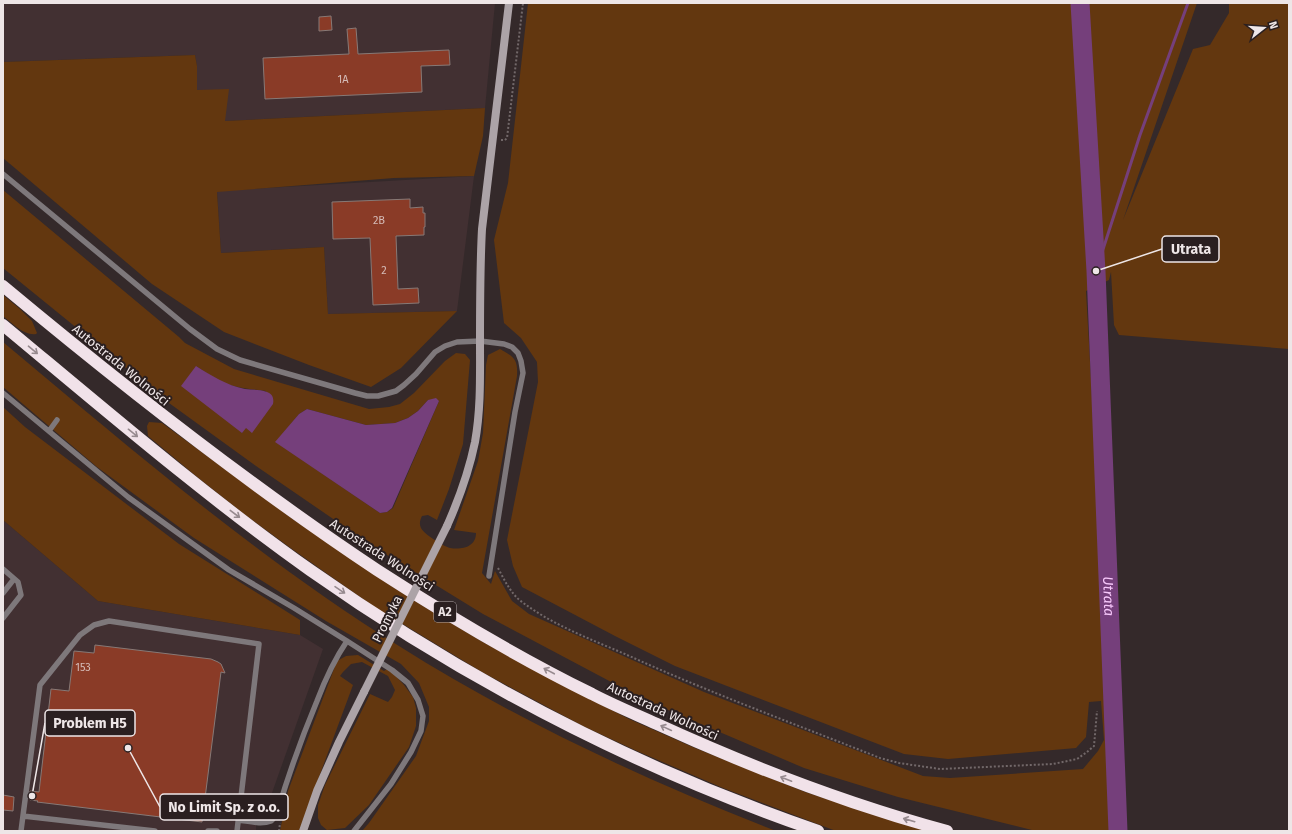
<svg xmlns="http://www.w3.org/2000/svg" width="1292" height="834" font-family="'Fira Sans',sans-serif">
	<style>
		.built { fill: #423032 }
		.green { fill: #63370f; fill-rule: evenodd }
		.water { fill: #753f7b }
		.lines { fill: none; stroke-linecap: round; stroke-linejoin: round }
		.stream { stroke: #753f7b; stroke-width: 3 }
		.river { stroke: #753f7b; stroke-width: 19 }
		.building { fill: #8a3b27; stroke: #877976 }
		.path { stroke: #726869; stroke-width: 2; stroke-dasharray: 2 2; stroke-linecap: butt }
		.lane { stroke: #7e787b; stroke-width: 5.5 }
		.secondary { stroke: #aca3a7; stroke-width: 8 }
		.highway { stroke: #f1e2e9; stroke-width: 12 }
		.secondary-bridge { stroke: #aca3a7; stroke-width: 8 }
		.oneway { stroke: #978a8f }
		.labels { text-anchor: middle; dominant-baseline: central; stroke-width: 4; stroke-linejoin: round; paint-order: stroke }
		.number-label { font-size: 11px; fill: #d5bbb7 }
		.shield { fill: #2a1f20; stroke: #b3aaab; stroke-width: 1 }
		.shield-label { font-size: 12px; font-weight: bold; fill: #eee6e7 }
		.street-label { font-size: 13px; fill: #eee6e7; stroke: #2a1f20 }
		.water-label { font-size: 14px; font-style: italic; fill: #f7c8fb; stroke: #2a1f20 }
		.leader { fill: none; stroke: #eee6e7; stroke-width: 1.5 }
		.callout-dot { fill: #eee6e7; stroke: #2a1f20; stroke-width: 1.5 }
		.callout { fill: #2a1f20; stroke: #eee6e7; stroke-width: 1.5 }
		.callout-label { font-size: 14px; text-anchor: middle; font-weight: bold; fill: #eee6e7 }
	</style>
	<rect width="100%" height="100%" fill="#34292a"/>
	<!-- built -->
	<path class="built" d="M3,3H495L485,108L225,121L197,90V66L195,55L3,62Z
		M474,176L457,311L328,314L324,247L221,253L217,191Z
		M3,520L98,601L300,635L323,649L267,807L256,823V830L263,831H3Z"/>
	<!-- green -->
	<path class="green" d="M528,3H1197L1123,220L1193,49L1210,45L1229,13V3H1289V349L1119,335L1114,325L1111,272L1109,280L1086,291L1109,700L1111,831H1036L898,797L804,768L647,701L483,614L374,547L256,466L169,403L3,268V190L179,337L185,343L234,369L369,409L389,407L400,404L414,393L445,361L456,353L465,354L470,360L463,444L449,489L437,520L428,515L422,516C420,520 419,524 421,528C424,534 443,546 450,548C462,550 476,547 476,533L454,530L478,461L483,433L486,365L488,355L500,349C514,357 518,359 517,376L482,573L491,584L495,571L512,601L529,614L704,692L923,776L950,778L1083,769L1098,751L1104,740L1101,701L1089,702L1086,737L1076,748L948,759L904,754L675,666L615,636L522,587L513,566L507,540L538,382L537,362L521,338L504,323L494,240L508,183ZM196,366C204,371 210,376 218,380C233,388 250,389 266,391L242,433ZM428,400L439,401L393,508L387,512L380,513L276,442L299,414L307,409L366,425L395,423L408,418L418,411Z
		M195,55L197,66V90L229,89L225,121L485,108L483,136L474,176L394,178L217,192L221,253L324,247L328,314L457,311L401,368L371,387L309,365L224,332L152,284L3,158V62Z
		M3,295L20,309L32,321L37,333L36,334C24,336 12,323 3,316Z
		M3,342C131,449 258,558 399,646C518,721 645,780 776,831H362L369,823L416,756L429,721V707L419,683L401,664L326,621L194,538L97,467L3,387Z
		M3,407L25,427L179,544L300,620V635L98,601L3,520Z
		M149,422L162,423L294,520L393,587L423,606L481,641L594,701L629,719L695,748L805,792L926,831H836L723,788L637,751L583,726L482,672L373,606L292,549L244,514L196,476L148,436L147,426Z
		M358,655L384,671L387,669L393,673L404,685L413,697L416,708V726L409,747L369,805L345,828L327,830L321,825L318,818V805L325,785L370,694L388,702L392,697L395,690L388,676L362,662L351,664L343,672L340,676L353,685L299,831H280L288,791L337,661L346,656Z"/>
	<!-- water -->
	<path class="water" d="M196,366C212,376 226,385 245,389C252,390 260,389 267,392C273,394 274,399 273,404L252,433L246,428L242,433L181,386Z
		M436,398L439,401L392,508L387,512L380,513L275,442L299,414L307,409L366,425L395,423L408,418L418,411L428,400Z"/>
	<g class="lines">
		<!-- stream -->
		<path class="stream" d="M1096,271L1140,135L1188,3"/>
		<!-- river -->
		<path class="river" id="s1" d="M1080,3L1096,271L1118,831"/>
	</g>
	<!-- building -->
	<path class="building" d="M331,16L332,30L319,31V17Z
		M356,28L358,54L449,50L450,65L421,66L422,92L265,99L263,58L349,54L347,29Z
		M410,199V208L423,207V213H425V227H424V235L396,236L398,289L418,288L419,303L373,305L370,238L333,239L332,202Z
		M95,645L211,659L218,662L221,664L225,673L221,672L202,822L37,802L38,801L30,800V791L39,792L51,689L69,691L74,651L94,653Z
		M3,795L14,797L13,811L3,810Z"/>
	<g class="lines">
		<!-- path -->
		<path class="path" d="M501,140H505L507,138L523,3
			M498,568C505,581 511,594 522,602C553,625 590,639 625,654C708,692 795,724 880,758L899,763L940,769L1053,764L1077,759L1087,752L1094,746L1097,711
			M279,831L280,823"/>
		<!-- lane -->
		<path class="lane" d="M3,174L190,329L217,349L240,360L355,393L367,396H378L396,391L404,385L416,374L435,352L445,346L457,342L480,341L504,344L512,347L518,353L521,361L523,373L515,412L489,576
			M3,393L128,497L229,570L294,608L347,641L392,670L408,683L418,700L423,716L421,731L411,752L391,784L354,831
			M49,431L57,420
			M3,569L18,582L21,595L3,618
			M3,593L14,579
			M23,816L155,831
			M238,820C248,821 261,825 271,821C274,819 276,814 278,810C289,773 302,737 317,701C325,680 334,660 347,641
			M21,831L40,685L80,635L94,625L109,621L259,644L237,831
			M208,831H217"/>
		<!-- secondary -->
		<path class="secondary" d="M447,526C459,499 469,471 475,442C481,409 480,375 480,341C480,304 480,266 482,229L509,3
			M303,831L317,791L339,742L364,692"/>
		<!-- highway -->
		<path class="highway" d="M3,286C123,386 246,483 377,570C445,614 519,658 592,694C613,705 635,714 657,724C751,767 847,804 947,831
			M3,325C104,409 203,494 310,570C466,680 638,769 818,831"/>
		<!-- secondary-bridge -->
		<path class="secondary-bridge" d="M364,692L447,526"/>
	</g>
	<!-- one-way arrows -->
	<defs><path id="oneway-shaft" d="M-6 0H5M1.5-3L5.5 0L1.5 3" fill="none" stroke-width="1.6" stroke-linecap="round" stroke-linejoin="round"/></defs>
	<g class="oneway">
		<use href="#oneway-shaft" transform="translate(33 350) rotate(40)"/>
		<use href="#oneway-shaft" transform="translate(133 433) rotate(39)"/>
		<use href="#oneway-shaft" transform="translate(235 514) rotate(37)"/>
		<use href="#oneway-shaft" transform="translate(340 590) rotate(34)"/>
		<use href="#oneway-shaft" transform="translate(549 671) rotate(-152)"/>
		<use href="#oneway-shaft" transform="translate(666 728) rotate(-155)"/>
		<use href="#oneway-shaft" transform="translate(786 779) rotate(-159)"/>
		<use href="#oneway-shaft" transform="translate(909 820) rotate(-164)"/>
	</g>
	<g class="labels">
		<!-- number labels -->
		<g class="number-label">
			<text x="343" y="79">1A</text>
			<text x="379" y="220">2B</text>
			<text x="384" y="270">2</text>
			<text x="83" y="667">153</text>
		</g>
		<!-- shield labels -->
		<rect class="shield" x="434" y="602" width="22" height="20" rx="3"/>
		<g class="shield-label">
			<text x="445" y="612">A2</text>
		</g>
		<!-- street labels -->
		<g class="street-label">
			<text transform="translate(121 365) rotate(39)">Autostrada Wolności</text>
			<text transform="translate(382 555) rotate(33)">Autostrada Wolności</text>
			<text transform="translate(387 619) rotate(-63)">Promyka</text>
			<text transform="translate(663 711) rotate(25)">Autostrada Wolności</text>
		</g>
		<!-- water labels -->
		<g class="water-label">
			<text stroke="none"><textPath href="#s1" startOffset="594">Utrata</textPath></text>
		</g>
	</g>
	<!-- callouts -->
	<path class="leader" d="M1096 271L1162 249M32 796L45 723M128 748L160 807"/>
	<g class="callout-dot">
		<circle cx="1096" cy="271" r="4"/>
		<circle cx="32" cy="796" r="4"/>
		<circle cx="128" cy="748" r="4"/>
	</g>
	<g class="callout">
		<rect x="1162" y="236" width="57" height="26" rx="4"/>
		<rect x="45" y="710" width="90" height="26" rx="4"/>
		<rect x="160" y="794" width="128" height="26" rx="4"/>
	</g>
	<g class="callout-label">
		<text x="1191" y="254">Utrata</text>
		<text x="90" y="728">Problem H5</text>
		<text x="224" y="812">No Limit Sp. z o.o.</text>
	</g>
	<!-- border -->
	<rect width="1292" height="834" fill="none" stroke="#eee6e7" stroke-width="8"/>
	<!-- north arrow -->
	<g transform="translate(1264 28) rotate(73)" stroke="#2a1f20" stroke-width="3" paint-order="stroke">
	<path d="M0-3L7 15L0 10L-7 15Z" fill="#eee6e7"/>
	<text y="-6" font-size="11" font-weight="bold" text-anchor="middle" fill="#eee6e7">N</text>
	</g>
</svg>
